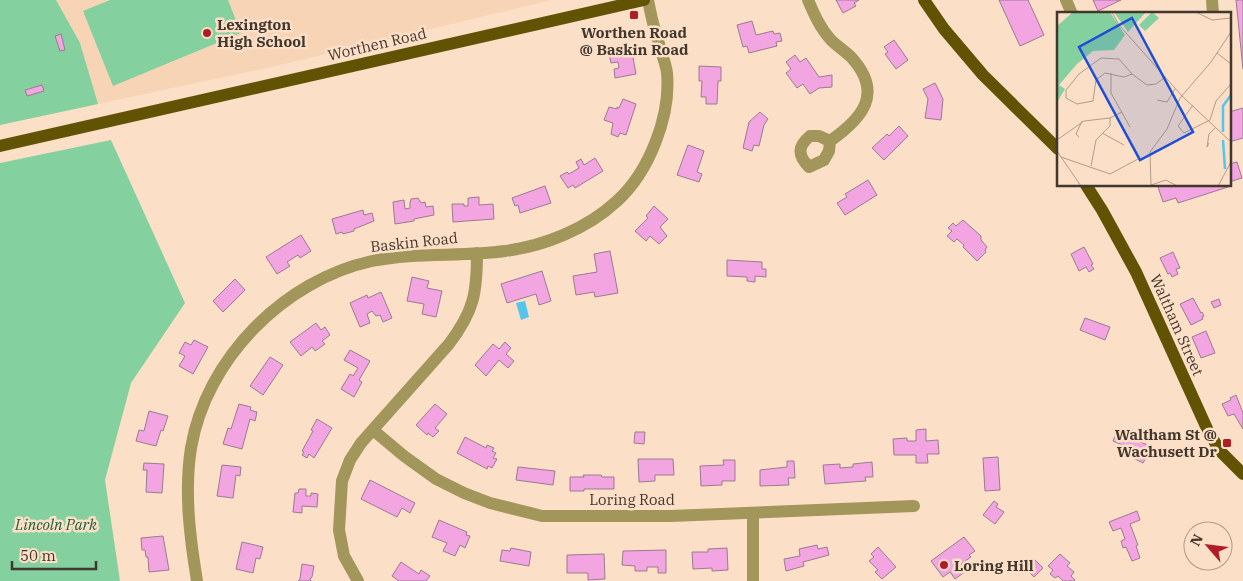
<svg xmlns="http://www.w3.org/2000/svg" width="1243" height="581" font-family="'IBM Plex Serif',serif">
	<style>
		.built { fill: #f7d4b6 }
		.green { fill: #84d09f }
		.water { fill: #54c6ee }
		.building { fill: #f2a5e0; stroke: #997c91 }
		.lines { fill: none; stroke-linecap: round; stroke-linejoin: round }
		.minor { stroke: #a2965b; stroke-width: 12 }
		.major { stroke: #615303; stroke-width: 12 }
		.poi-dot { fill: #b01d27; stroke: #fcdfc7; stroke-width: 2 }
		.labels { text-anchor: middle; dominant-baseline: central; stroke-width: 5; stroke-linejoin: round; paint-order: stroke }
		.poi-label { font-size: 15px; font-weight: bold; fill: #42372d; stroke: #fcdfc7; text-anchor: start }
		.street-label { font-size: 15px; fill: #42372d; stroke: #fcdfc7 }
		.park-label { font-size: 15px; font-style: italic; fill: #1d5d39; stroke: #fcdfc7 }
		.inset-river { fill: none; stroke: #54c6ee; stroke-width: 2.5 }
		.inset-road { fill: none; stroke: #b29c89; stroke-width: 1 }
		.view { fill: #1d4ed8; fill-opacity: 0.15; stroke: #1d4ed8; stroke-width: 2.5 }
		.inset-edge { fill: none; stroke: #42372d; stroke-width: 2.5 }
	</style>
	<rect width="100%" height="100%" fill="#fcdfc7"/>
	<!-- built -->
	<path class="built" d="M0,0H552L276,66L0,125Z"/>
	<!-- green -->
	<path class="green" d="M0,0H56L80,43L98,104L0,125Z
		M110,0H228L241,33L113,86L83,11Z
		M111,140L185,303L131,383L105,480L120,581H0V163Z"/>
	<!-- water -->
	<path class="water" d="M525,301L529,317L521,320L516,303Z"/>
	<!-- building -->
	<path class="building" d="M836,0H859L854,3L856,6L843,13Z
		M999,0H1028L1044,35L1020,46Z
		M1093,0H1121L1098,11Z
		M1236,0H1243V69Z
		M752,21L756,35L773,31L774,34L780,33L782,41L776,42L777,46L749,53L747,46L743,47L737,25Z
		M61,34L65,50L60,51L55,36Z
		M894,40L908,60L896,69L885,54L888,52L884,47Z
		M631,46L636,74L615,78L614,69L619,68L618,62L611,63L608,50Z
		M795,55L800,62L806,58L819,77L832,75V87L819,88L810,94L803,84L797,88L786,73L791,69L786,62Z
		M699,66L721,67V81H718L717,104H706V97H701L702,81H699Z
		M935,83L943,99L941,120L925,118L928,99L923,89Z
		M42,85L44,91L27,96L25,90Z
		M623,99L636,104L626,135L620,133L618,137L611,134L613,123L604,120L609,107L617,109V107L619,108Z
		M1243,108V138L1229,142V112Z
		M760,112L768,119L764,125L759,146L754,145L752,151L743,148L749,122Z
		M899,126L908,136L884,160L872,148L887,134L889,136Z
		M688,145L704,151L697,172L702,174L699,182L677,175Z
		M595,158L603,171L575,188L573,185L568,188L560,176L567,172L569,174L579,168L576,162L581,159L584,165Z
		M1237,162L1242,178L1229,182V164Z
		M868,180L877,195L845,215L837,203L847,197L845,194Z
		M1163,185H1227L1228,187L1178,203L1176,198L1163,202L1158,187Z
		M545,186L551,203L520,213L518,205L515,206L512,198Z
		M479,197V205L493,204L494,219L453,222L452,204H464V206H468V198Z
		M418,198L421,203L425,202L426,207L433,206L434,215L414,219V221L395,224L393,202L404,200L405,209L410,208V203L411,199Z
		M654,206L668,219L660,227L667,236L659,244L650,236L646,241L635,231L648,218L646,216Z
		M363,210L364,215L372,213L374,221L354,229V231L343,234L342,232L336,234L332,219Z
		M963,220L981,236V240L987,247L985,250L986,252L977,261L963,247L964,245L957,239L954,242L947,236L952,231L948,228L953,223L956,226Z
		M301,235L311,251L300,258L298,255L287,262L290,266L277,274L266,257Z
		M1084,247L1093,264L1091,265L1094,269L1089,272L1086,267L1079,271L1071,254Z
		M610,251L618,293L595,297L594,292L576,295L573,276L597,272L594,254Z
		M1173,252L1180,268L1176,269L1178,274L1172,277L1170,273L1168,274L1160,258Z
		M727,260L762,262V269H766V277L755,276V282L747,281V277L727,276Z
		M542,271L551,301L539,305L536,294L507,303L501,284Z
		M412,277L429,281L427,288L442,291L436,317L422,314L424,304L407,301Z
		M235,279L245,290L223,312L213,301Z
		M381,292L392,318L383,322L380,315L376,316L372,311L367,314L370,323L360,327L350,303L367,295L368,298Z
		M1193,298L1201,313L1202,312L1204,316L1202,317L1203,319L1191,325L1180,304Z
		M1219,299L1221,305L1214,308L1211,302Z
		M1085,318L1110,327L1105,340L1080,330Z
		M316,323L321,330L325,327L330,335L322,341L325,344L315,351L312,347L301,356L290,342Z
		M1206,331L1215,353L1201,358L1192,337Z
		M194,340L208,347L193,374L179,366L185,356L179,353L185,342L191,345Z
		M505,342L511,348L506,354L514,361L508,368L499,360L486,376L475,365L493,344L499,349Z
		M350,350L370,361L359,380L362,382L354,397L341,389L350,374L353,376L358,368L344,360Z
		M270,357L283,365L263,395L250,386Z
		M1236,395L1243,413V429L1234,414L1228,416L1222,404L1231,400L1230,398Z
		M239,404L251,407L250,410L257,412L255,421L250,419L242,449L223,444L228,428L231,429Z
		M435,404L447,414L435,428L439,431L433,437L428,433L427,435L416,425Z
		M149,411L168,416L163,431L161,430L156,446L136,441L139,430L144,431Z
		M317,419L332,428L314,458L309,454L307,458L302,455L304,452L302,451L313,431L311,430Z
		M926,429V441L938,440L939,454H927L928,463H916V455H894L893,439L907,438V441H916V430Z
		M1118,429L1128,434L1127,436L1152,447L1143,463L1119,451L1122,445L1113,441Z
		M635,432H645L644,444L634,443Z
		M465,437L486,448L487,445L494,448L492,451L496,453L493,458L497,459L492,468L488,466L487,469L457,453Z
		M998,457L1000,490L985,491L983,458Z
		M638,459H673L674,475H655V481L639,482Z
		M723,460H735V481H722V485L701,486L700,466L724,465Z
		M787,461H794L795,478H788L789,485L760,486V470L787,467Z
		M872,462L873,477H865L866,481L825,484L823,465L840,464V468L853,467V464Z
		M144,463L164,464L162,493L146,492L147,470H143Z
		M222,465L241,467L240,476L236,475L233,498L217,496Z
		M518,467L555,471L553,485L516,480Z
		M583,475H601L602,477H614V489H584V491H570V477H584Z
		M370,480L415,503L410,513L402,508L397,517L361,499Z
		M299,489H306V496H311V493L318,494L317,507L302,506V513L293,512L295,493H298Z
		M994,501L998,504L996,507L1004,512L995,524L983,515Z
		M1137,511L1140,520L1130,524L1138,545L1136,546L1140,558L1132,561L1126,547L1123,548L1121,541L1125,539L1121,528L1113,531L1109,522Z
		M439,520L467,532L466,535L470,536L465,548L460,545L455,556L443,551L447,543L432,537Z
		M163,536L169,570L149,572L148,557H146L145,550H142L141,538Z
		M964,537L975,551L969,555L971,557L961,564L966,571L955,579L950,572L943,577L931,561Z
		M242,542L263,547L260,559L256,558L253,573L236,569Z
		M817,545L818,549L827,547L829,555L803,562L804,566L786,571L784,559L800,556L799,549Z
		M878,547L896,567L882,579L875,572L878,570L869,561L874,557L871,554Z
		M511,548L531,552L529,566L500,561L502,550L510,551Z
		M727,548L728,570L712,571V568L693,569L692,552H708V549Z
		M666,550V573H658V567H647V571H635V566L622,565L623,551Z
		M604,554L605,579L588,580V573H567V555Z
		M1060,554L1070,563L1067,566L1074,572L1071,576L1075,580L1074,581H1063L1058,576L1055,578L1050,574L1053,570L1048,566Z
		M1034,559L1043,568L1034,577L1025,568Z
		M401,562L419,574L421,570L430,576L426,581H399L392,576Z
		M302,564L314,566L312,577L310,579L311,581H298L300,579Z"/>
	<g class="lines">
		<!-- minor -->
		<path class="minor" d="M808,0C814,14 820,28 831,40C837,46 845,51 851,57C884,93 863,118 830,141L819,136H810C798,146 797,155 809,167L824,160L829,151L830,141
			M1066,0L1072,14
			M1212,0L1213,14
			M373,430L404,456L436,479L464,493L490,503L542,516H671L914,506
			M753,513V581
			M197,581C190,538 184,492 191,448C206,359 284,280 372,261C416,252 461,257 505,251C544,246 587,229 617,201C649,172 671,116 667,73C666,64 662,56 660,47C655,32 651,16 648,0
			M358,581L344,556L339,530L342,481L350,460L361,443L449,344C474,311 477,293 477,253"/>
		<!-- major -->
		<path class="major" d="M924,0L944,29L983,75L1058,149
			M0,146L644,0
			M1086,185L1102,210L1136,272L1209,433L1221,452L1243,474"/>
	</g>
	<!-- markers -->
	<g class="poi-dot">
		<rect x="629" y="10" width="10" height="10" rx="2.5"/>
		<circle cx="207" cy="33" r="5"/>
		<rect x="1222" y="438" width="10" height="10" rx="2.5"/>
		<circle cx="944" cy="565" r="5"/>
	</g>
	<g class="labels">
		<!-- poi labels -->
		<g class="poi-label">
			<text x="217" y="24">Lexington<tspan x="217" dy="17">High School</tspan></text>
			<text x="634" y="32" text-anchor="middle">Worthen Road<tspan x="634" dy="17">@ Baskin Road</tspan></text>
			<text x="1217" y="434" text-anchor="end">Waltham St @<tspan x="1217" dy="17">Wachusett Dr</tspan></text>
			<text x="954" y="565">Loring Hill</text>
		</g>
		<!-- street labels -->
		<g class="street-label">
			<text transform="translate(377 44) rotate(-13)">Worthen Road</text>
			<text transform="translate(414 242) rotate(-6)">Baskin Road</text>
			<text transform="translate(1177 325) rotate(66)">Waltham Street</text>
			<text x="632" y="499">Loring Road</text>
		</g>
		<!-- park labels -->
		<g class="park-label">
			<text x="56" y="524">Lincoln Park</text>
		</g>
	</g>
	<!-- overview -->
	<g transform="translate(1057 12)">
		<rect width="174" height="174" fill="#fcdfc7"/>
		<path d="M16,0H53L68,23L57,38L36,39L20,52L2,73L8,77L0,90V14ZM57,0H89L71,20ZM95,0L102,6L88,19L82,13Z" fill="#84d09f"/>
		<path class="inset-river" d="M166,120V94L174,83M166,128L168,157"/>
		<path class="inset-road" d="M55,0L62,13L125,84M139,0L155,8L174,6M160,41L174,52M54,61V81L73,115M75,62L62,47L44,46L22,62L9,78V86L20,92L36,89L39,68L48,61L67,65L75,62L90,73L99,72L107,66M125,84L174,130M100,88L110,90L118,77M136,93L121,114L127,121L153,108L159,89L174,72M45,121L67,133M22,125L19,122L25,109M0,128L27,109L53,106L65,100M152,131L150,135L152,122L158,116M0,139L4,145L53,162L81,147M4,145L24,174M34,154L39,128L53,114V106M94,173L109,168L120,174M94,174L93,140L110,117L123,86L154,50L174,20M161,174L174,150"/>
		<path class="view" d="M75,6L136,120L83,148L22,35Z"/>
		<rect width="174" height="174" class="inset-edge"/>
	</g>
	<!-- north arrow -->
	<g transform="translate(1208 546) rotate(298)"><circle r="24" fill="#fcdfc7" stroke="#b29c89"/>
	<path d="M0-4L9 19L0 12L-9 19Z" fill="#b01d27"/>
	<text y="-8" font-size="14" font-weight="bold" text-anchor="middle" fill="#42372d">N</text>
	</g>
	<!-- scale -->
	<path d="M12 561v8h84v-8" fill="none" stroke="#42372d" stroke-width="2.5"/>
	<text x="20" y="561" font-size="15" fill="#42372d" stroke="#fcdfc7" stroke-width="4" paint-order="stroke">50 m</text>
</svg>
